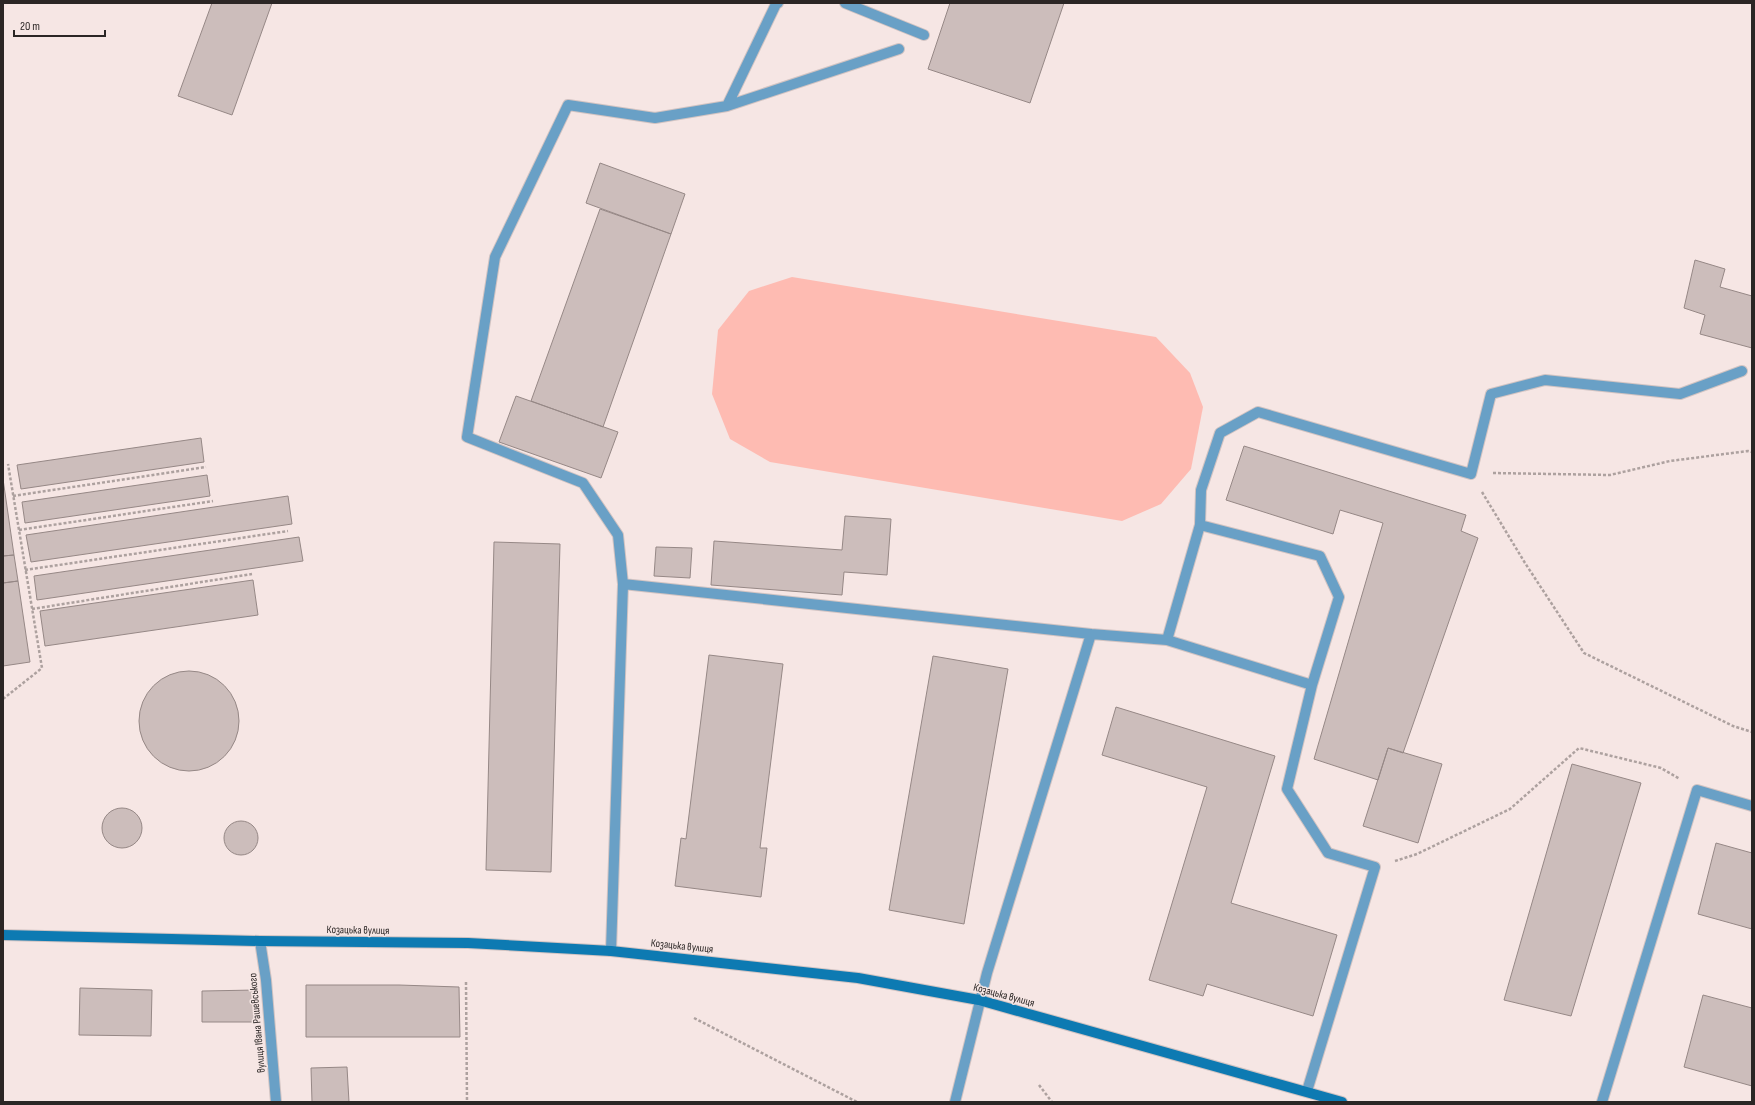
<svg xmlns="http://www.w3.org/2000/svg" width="1755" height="1105" font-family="'Sofia Sans Condensed',sans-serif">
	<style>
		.green { fill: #febbb2 }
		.building { fill: #ccbdbb; stroke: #968886 }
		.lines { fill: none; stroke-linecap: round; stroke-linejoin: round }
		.lane-casing { stroke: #d1c3c2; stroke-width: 12 }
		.street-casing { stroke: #d1c3c2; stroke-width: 12 }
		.secondary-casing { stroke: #d1c3c2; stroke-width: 12 }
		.path { stroke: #ada19f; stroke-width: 2.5; stroke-dasharray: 3 2; stroke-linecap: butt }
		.lane { stroke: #69a0c6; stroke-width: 10 }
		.street { stroke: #69a0c6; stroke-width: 10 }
		.secondary { stroke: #0d7ab2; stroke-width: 10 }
		.labels { text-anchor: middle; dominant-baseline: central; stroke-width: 3; stroke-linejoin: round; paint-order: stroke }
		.street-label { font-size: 11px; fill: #2b2625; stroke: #f6e6e4 }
	</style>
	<rect width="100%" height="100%" fill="#f6e6e4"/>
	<!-- green -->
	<path class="green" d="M792,277L1156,337L1190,373L1203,407L1191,469L1161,504L1122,521L770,462L730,439L712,394L718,330L749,291Z"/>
	<!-- building -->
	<path class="building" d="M212,3H272L232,115L178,96Z
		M950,3H1064L1030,103L928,69Z
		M600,163L685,194L671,234L586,203Z
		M600,209L671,234L603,427L531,401Z
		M1695,260L1725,269L1720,287L1752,296V348L1700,334L1705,315L1684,308Z
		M516,396L618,432L601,478L499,442Z
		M201,438L204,462L21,489L17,465Z
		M1244,446L1466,515L1461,531L1478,538L1403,753L1388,748L1378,780L1314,759L1383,523L1340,510L1333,534L1226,500Z
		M207,475L210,496L25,523L22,502Z
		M3,479L14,555L3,556Z
		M288,496L292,524L31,562L26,535Z
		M845,516L891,519L887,575L844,572L842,595L711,585L714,541L842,550Z
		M299,537L303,561L37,600L34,576Z
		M494,542L560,544L551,872L486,870Z
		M656,547L692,548L690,578L654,576Z
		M14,555L18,581L3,583V556Z
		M253,580L258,615L45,646L40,611Z
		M18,581L30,662L3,666V583Z
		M709,655L783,664L760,848H767L761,897L675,886L681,838L686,839Z
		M933,656L1008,669L964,924L889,910Z
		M139 721a50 50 0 1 1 100 0a50 50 0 1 1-100 0Z
		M1116,707L1275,756L1231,903L1337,935L1313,1016L1207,984L1203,996L1149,980L1207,787L1102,755Z
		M1388,748L1442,764L1418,843L1363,826Z
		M1572,764L1641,783L1571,1016L1504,1000Z
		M102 828a20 20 0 1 1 40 0a20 20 0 1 1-40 0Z
		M224 838a17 17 0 1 1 34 0a17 17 0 1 1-34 0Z
		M1716,843L1752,853V929L1698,914Z
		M306,985H399L459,987L460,1037H306Z
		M80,988L152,990L151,1036L79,1035Z
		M256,990V1022H202V991Z
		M1703,995L1752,1008V1086L1684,1067Z
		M347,1067L349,1102H312L311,1068Z"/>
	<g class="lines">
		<!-- lane casing -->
		<g class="lane-casing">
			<path id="lane" d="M845,3L924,35
				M727,106L776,4L778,3
				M623,584L1091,634
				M1167,640L1312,685
				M611,951L623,584L618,535L583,483L467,437L495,257L568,105L655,118L727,106L899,49
				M1307,1091L1375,867L1328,853L1287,789L1312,685L1339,597L1320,556L1200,525L1201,490L1220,433L1258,412L1471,474L1491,394L1545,380L1680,394L1742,371
				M955,1102L987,973L1091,634L1167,640L1200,525
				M1602,1102L1697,790L1752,806"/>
		</g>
		<!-- street casing -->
		<g class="street-casing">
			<path id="street" d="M260,941L266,980L276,1102"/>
		</g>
		<!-- secondary casing -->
		<g class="secondary-casing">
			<path id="secondary" d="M3,935L260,941L468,943L611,951L858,978L979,1000L1342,1102"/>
		</g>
		<!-- path -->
		<path class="path" d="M1493,473L1610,475L1670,461L1748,451L1752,452
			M1482,492L1525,563L1584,653L1733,726L1752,732
			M13,496L206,467
			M19,530L213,501
			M25,570L288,531
			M32,609L252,574
			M3,699L42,668L8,464
			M1395,861L1417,854L1510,809L1579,748L1661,768L1680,779
			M466,982L467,1102
			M694,1018L857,1102
			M1039,1085L1052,1102"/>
		<!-- lane -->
		<use href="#lane" class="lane"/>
		<!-- street -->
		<use href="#street" class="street"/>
		<!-- secondary -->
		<use href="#secondary" class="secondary"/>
	</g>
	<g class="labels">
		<!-- street labels -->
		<g class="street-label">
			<text transform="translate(358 930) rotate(1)">Козацька вулиця</text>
			<text transform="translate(682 946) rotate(6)">Козацька вулиця</text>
			<text transform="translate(1004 995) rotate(15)">Козацька вулиця</text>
			<text transform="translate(257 1023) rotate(-95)">вулиця Івана Рашевського</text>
		</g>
	</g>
	<!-- border -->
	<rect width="1755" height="1105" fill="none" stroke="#2b2625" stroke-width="8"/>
	<!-- scale -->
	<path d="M14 30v6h91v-6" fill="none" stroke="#2b2625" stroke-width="2"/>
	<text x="20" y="30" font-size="12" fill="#2b2625" stroke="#f6e6e4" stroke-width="3" paint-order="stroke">20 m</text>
</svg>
